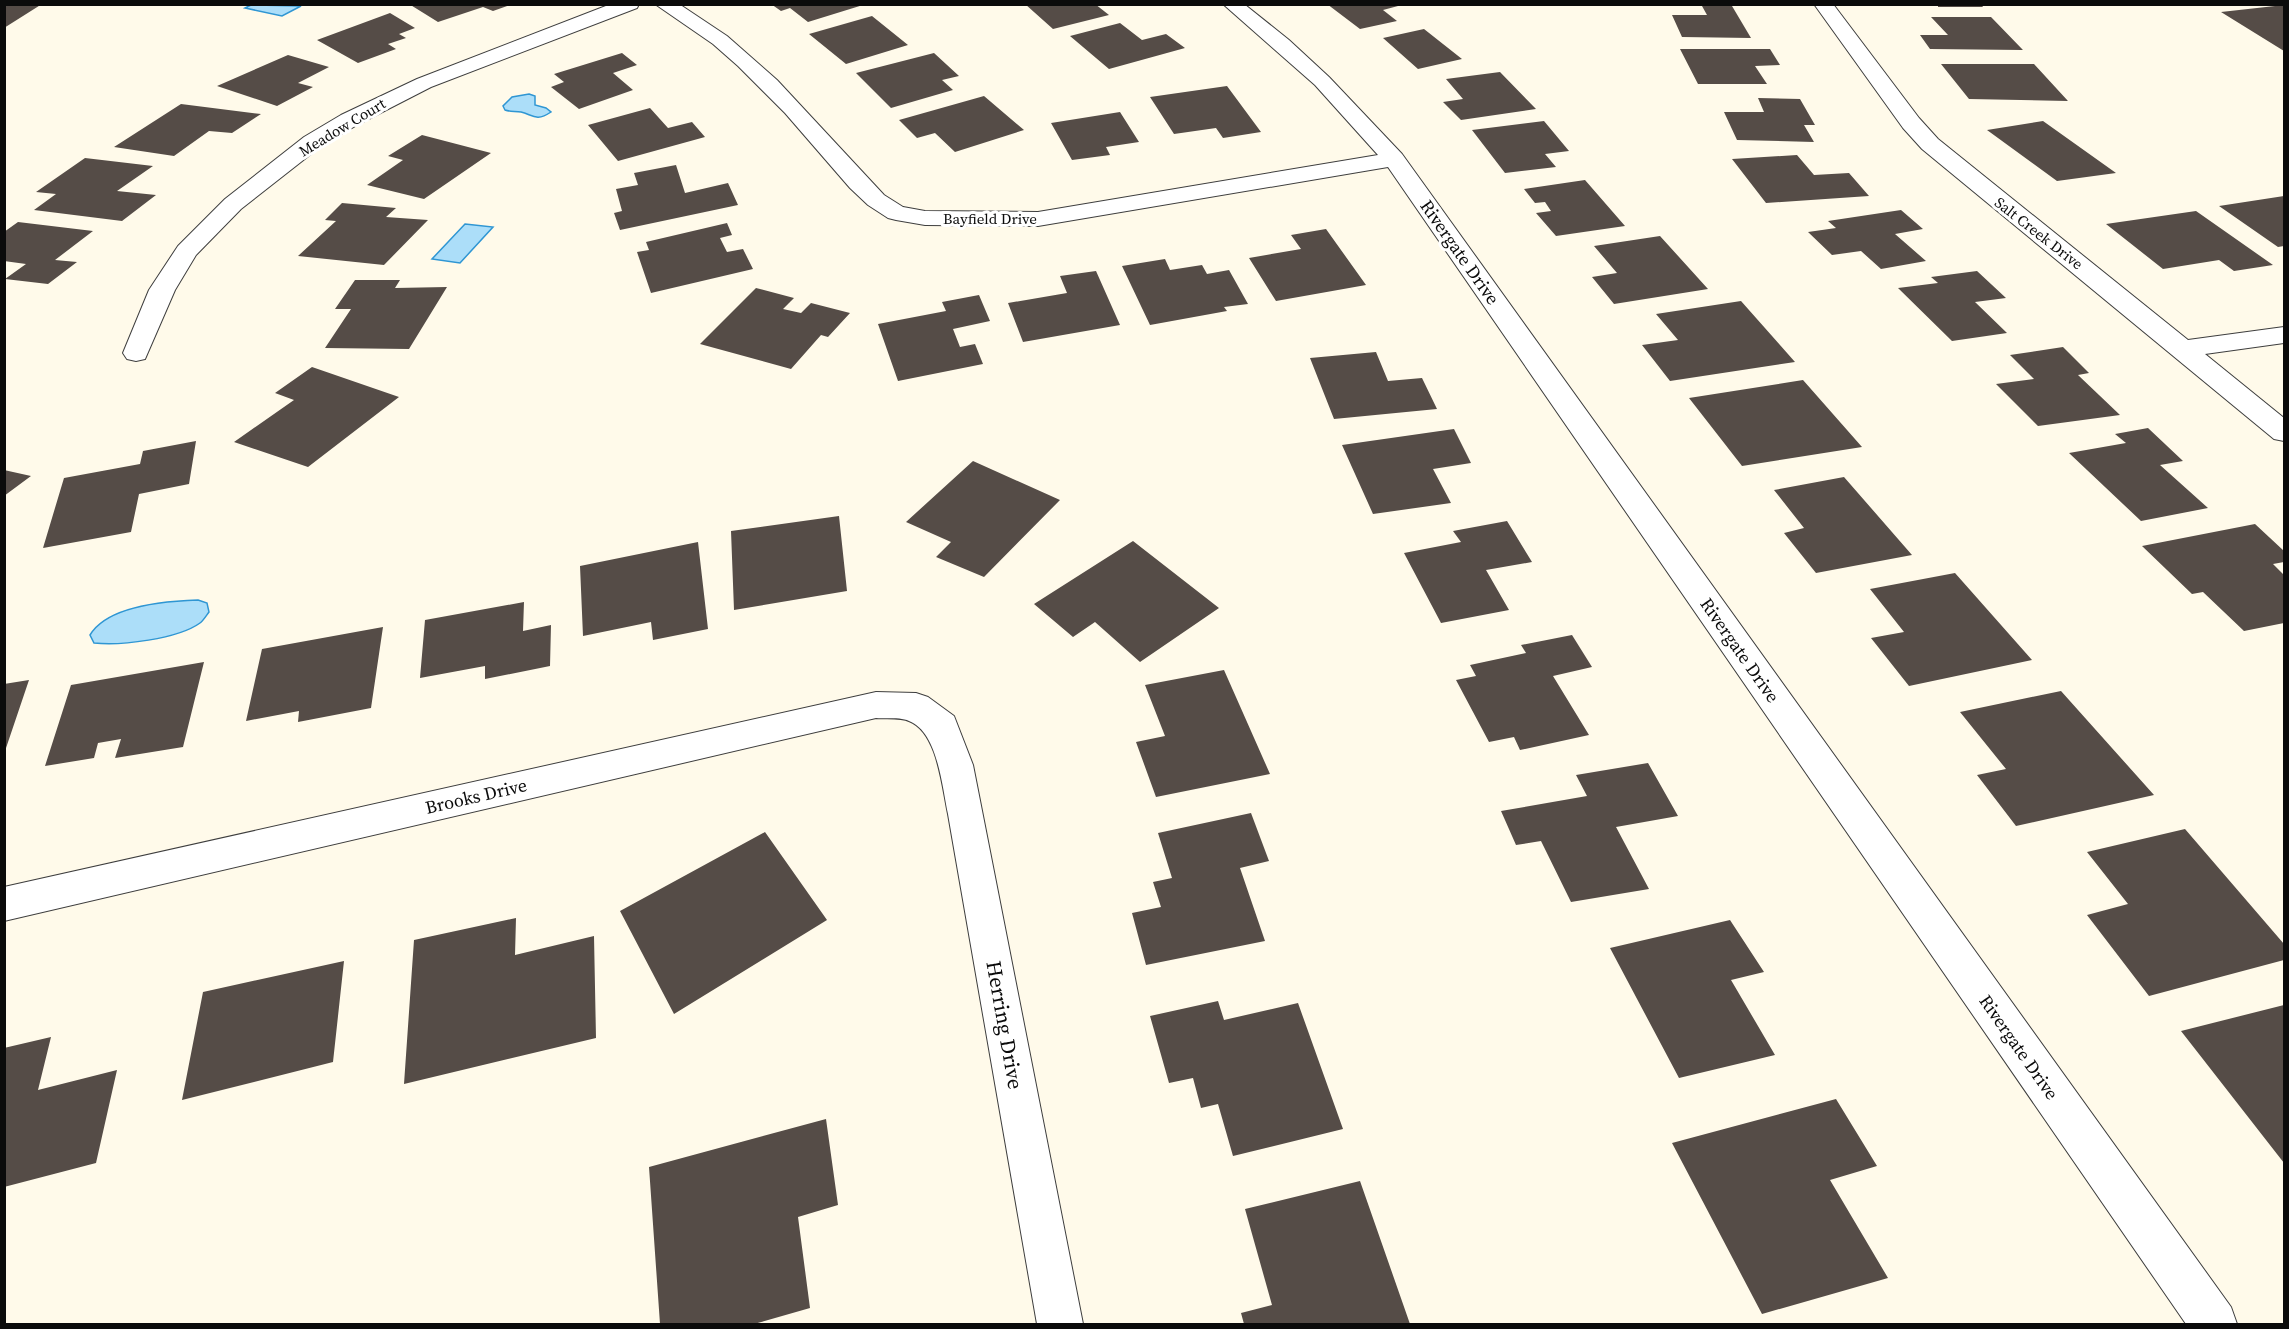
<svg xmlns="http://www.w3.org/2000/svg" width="2289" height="1329" font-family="'Source Serif 4',serif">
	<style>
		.water { fill: #acdef9; stroke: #2f96d3; stroke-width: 1.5 }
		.building { fill: #554c47 }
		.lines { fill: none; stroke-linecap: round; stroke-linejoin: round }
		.street-casing { stroke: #3e3e3e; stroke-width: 2 }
		.street { fill: #fff; fill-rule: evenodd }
		.labels { text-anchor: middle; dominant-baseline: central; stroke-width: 6; stroke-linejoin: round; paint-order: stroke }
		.far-street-label { font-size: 15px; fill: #0b0b0b; stroke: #fff }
		.street-label { font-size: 18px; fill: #0b0b0b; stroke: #fff }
		.near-street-label { font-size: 21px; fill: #0b0b0b; stroke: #fff }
	</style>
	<rect width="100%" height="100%" fill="#fffaea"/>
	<!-- water -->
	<path class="water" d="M251,5L301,6L282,16L245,8Z
		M529,94L535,96V105L546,108L551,112C536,122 533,115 521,112C515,111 510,112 505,110L503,106L512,97Z
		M465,224L493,227L460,263L432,259Z
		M198,600L207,603L209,612C206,616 203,621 200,623C178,639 120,646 94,643L90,635C108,605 166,601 198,600Z"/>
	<!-- building -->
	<path class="building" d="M4,4H42L4,28Z
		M409,4H510V5L493,11L483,7L438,22Z
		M771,4H863V5L808,22L790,8L781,11Z
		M1025,4H1095L1109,15L1053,29Z
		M1327,4H1396L1398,6L1383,10L1397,21L1360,29Z
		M1938,4H1981L1983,7H1938Z
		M2284,5V51L2221,12Z
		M1702,6H1732L1751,38L1682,37L1672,15H1707Z
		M390,13L415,28L399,34L406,38L388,44L396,49L358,63L317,40Z
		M872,16L908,45L846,64L809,34Z
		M1931,17H1991L2023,50L1930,49L1920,35H1948Z
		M1120,23L1142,40L1166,34L1185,48L1109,69L1070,36Z
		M1424,29L1462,59L1418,69L1383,38Z
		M1680,49H1770L1780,65L1755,66L1767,84H1698Z
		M622,53L637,65L613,73L633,90L579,109L551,87L564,82L554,74Z
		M934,53L959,76L942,80L953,90L891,108L856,73Z
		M288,55L329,67L298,83L313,87L277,106L217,86Z
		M1941,64H2034L2068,101L1969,99Z
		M1500,72L1536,109L1461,120L1443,102L1463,99L1446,79Z
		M1227,86L1261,132L1223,138L1216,128L1174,134L1150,97Z
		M984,96L1024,130L955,152L935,133L917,138L899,120Z
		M1758,98L1800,99L1815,125H1804L1814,142L1737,140L1724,112H1764Z
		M181,104L261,114L232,133L209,131L174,156L114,147Z
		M650,108L668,128L692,122L705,137L618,161L588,125Z
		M1120,112L1139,142L1106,147L1110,155L1072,160L1051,123Z
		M1544,121L1569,151L1545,154L1556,167L1505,173L1472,130Z
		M2043,121L2116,173L2057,181L1987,130Z
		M422,135L491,153L424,199L367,185L403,160L388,156Z
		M1797,155L1814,175L1849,173L1869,196L1766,203L1732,159Z
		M85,158L153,166L117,191L156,195L122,221L34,210L56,194L36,192Z
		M676,165L685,193L728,183L738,205L620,230L614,213L622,211L616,189L638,185L634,173Z
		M1585,180L1625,226L1556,236L1536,213L1551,211L1545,202L1535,203L1524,189Z
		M2284,196V246L2278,247L2219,206Z
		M342,203L396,208L386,217L428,220L384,265L298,256L336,221L325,220Z
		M1901,210L1923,229L1895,234L1926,261L1881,269L1861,251L1832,255L1808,232L1836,228L1828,221Z
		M2196,211L2273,265L2234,271L2219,260L2163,269L2106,224Z
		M18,222L93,231L55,260L77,262L48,284L5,279L26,264L4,261V232Z
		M727,223L732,235L720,238L727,252L743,249L753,269L651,293L637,252L649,250L646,242Z
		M1326,229L1366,285L1276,301L1249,258L1301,249L1291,235Z
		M1660,236L1708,289L1614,304L1592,277L1617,273L1594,246Z
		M1165,259L1170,270L1202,265L1207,274L1229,270L1248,304L1224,307L1227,311L1150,325L1122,266Z
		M1096,271L1120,325L1023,342L1008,303L1067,293L1060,276Z
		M1977,271L2006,298L1975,302L2007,333L1952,341L1898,288L1938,283L1931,277Z
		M355,280H400L395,288L447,287L409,349L325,348L351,309H335Z
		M756,288L794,298L783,309L801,313L811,303L850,313L828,337L821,335L791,369L700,344Z
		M979,295L990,321L953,329L960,347L975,344L983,364L898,381L878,324L946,311L942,302Z
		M1741,301L1795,362L1670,381L1642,345L1678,340L1656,314Z
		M2063,347L2089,373L2078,375L2120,415L2038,426L1996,384L2034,379L2010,355Z
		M1376,352L1388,381L1422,378L1437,409L1334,419L1310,358Z
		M312,367L399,397L308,467L234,442L294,400L275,393Z
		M1803,380L1862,447L1742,466L1689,398Z
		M2148,428L2183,461L2160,465L2208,508L2141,521L2069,453L2126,443L2115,434Z
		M1454,429L1471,463L1433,469L1451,503L1373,514L1342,445Z
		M196,441L189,484L139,494L131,532L43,548L64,478L140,464L143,451Z
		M973,461L1060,500L984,577L936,557L951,542L906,522Z
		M4,470L31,476L4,496Z
		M1844,477L1912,555L1816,573L1784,533L1804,528L1774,490Z
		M839,516L847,591L734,610L731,531Z
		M1507,521L1532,562L1486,570L1509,610L1441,623L1404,553L1461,542L1453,531Z
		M2255,524L2284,551V562L2273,564L2284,575V623L2244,631L2203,592L2192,594L2142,546Z
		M1133,541L1219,608L1140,662L1095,622L1073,637L1034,604Z
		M698,542L708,629L653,640L651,622L583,636L580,566Z
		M1955,573L2032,660L1909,686L1871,638L1904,632L1870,589Z
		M524,602L523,631L551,625L550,666L485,679V666L420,678L425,620Z
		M383,627L371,708L298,722L299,711L246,721L262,649Z
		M1572,635L1592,667L1553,676L1589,735L1520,750L1514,737L1489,742L1456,680L1476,676L1470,665L1526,653L1521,645Z
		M204,662L183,747L115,758L121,739L98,743L94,758L45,766L71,685Z
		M1224,670L1270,774L1156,797L1136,742L1165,736L1145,685Z
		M29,680L5,751L4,750V684Z
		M2061,691L2154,795L2016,826L1977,775L2006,769L1960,712Z
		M1648,763L1678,816L1616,827L1649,889L1571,902L1541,841L1516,845L1501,811L1587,796L1576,775Z
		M1251,813L1269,861L1240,868L1265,941L1146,965L1132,913L1161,907L1153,882L1172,878L1158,833Z
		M2185,829L2284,944V960L2149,996L2087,915L2128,904L2087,852Z
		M765,832L827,920L674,1014L620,911Z
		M516,918L515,955L594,936L596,1038L404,1084L414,940Z
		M1730,920L1764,972L1731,980L1775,1055L1679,1078L1610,948Z
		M344,961L333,1062L182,1100L203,992Z
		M1218,1001L1224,1020L1298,1003L1343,1129L1233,1156L1218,1104L1201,1108L1193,1078L1169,1083L1150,1016Z
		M2284,1005V1163L2181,1031Z
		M51,1037L38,1090L117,1070L96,1163L4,1187V1048Z
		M1836,1099L1877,1166L1830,1180L1888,1278L1762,1314L1672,1143Z
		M826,1119L838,1205L798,1217L810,1308L754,1324H660L649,1167Z
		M1360,1181L1410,1324H1244L1241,1313L1272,1305L1245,1209Z"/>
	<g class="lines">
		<!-- street casing -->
		<g class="street-casing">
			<path id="street" d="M611,4H639L637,8L431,87L357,125L320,147L241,209L196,255L175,290L145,359L136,361L127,359L123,353L149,290L178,246L225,199L304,137L341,115L417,79Z
				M655,4H679L727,36L777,80L884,195L903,207L925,211L1038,212L1378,155L1315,85L1223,4H1244L1289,40L1329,77L1402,154L2231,1307L2237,1324H2186L1388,167L1038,226L925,225L896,220L888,218L868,205L850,188L785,113L738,66L713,44Z
				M1814,4H1833L1919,118L1938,139L2188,340L2284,327V343L2205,354L2284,418V441L2274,439L1922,149L1903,128Z
				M876,692L916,693L928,697L954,716L973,765L1083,1324H1037L948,814C942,787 938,732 909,721C901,717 886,719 876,718L4,921V887Z"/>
		</g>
		<!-- street -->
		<use href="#street" class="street"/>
	</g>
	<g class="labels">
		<!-- far-street labels -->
		<g class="far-street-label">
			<text transform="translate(342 127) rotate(-31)">Meadow Court</text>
			<text x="990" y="218">Bayfield Drive</text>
			<text transform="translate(2039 233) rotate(38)">Salt Creek Drive</text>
		</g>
		<!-- street labels -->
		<g class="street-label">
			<text transform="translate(1460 252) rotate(55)">Rivergate Drive</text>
			<text transform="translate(1740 650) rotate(55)">Rivergate Drive</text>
			<text transform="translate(476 796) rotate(-13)">Brooks Drive</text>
			<text transform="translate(2019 1047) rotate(55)">Rivergate Drive</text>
		</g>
		<!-- near-street labels -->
		<g class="near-street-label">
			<text transform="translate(1005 1025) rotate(80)">Herring Drive</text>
		</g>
	</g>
	<!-- border -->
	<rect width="2289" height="1329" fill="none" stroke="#0b0b0b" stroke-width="12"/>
</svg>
